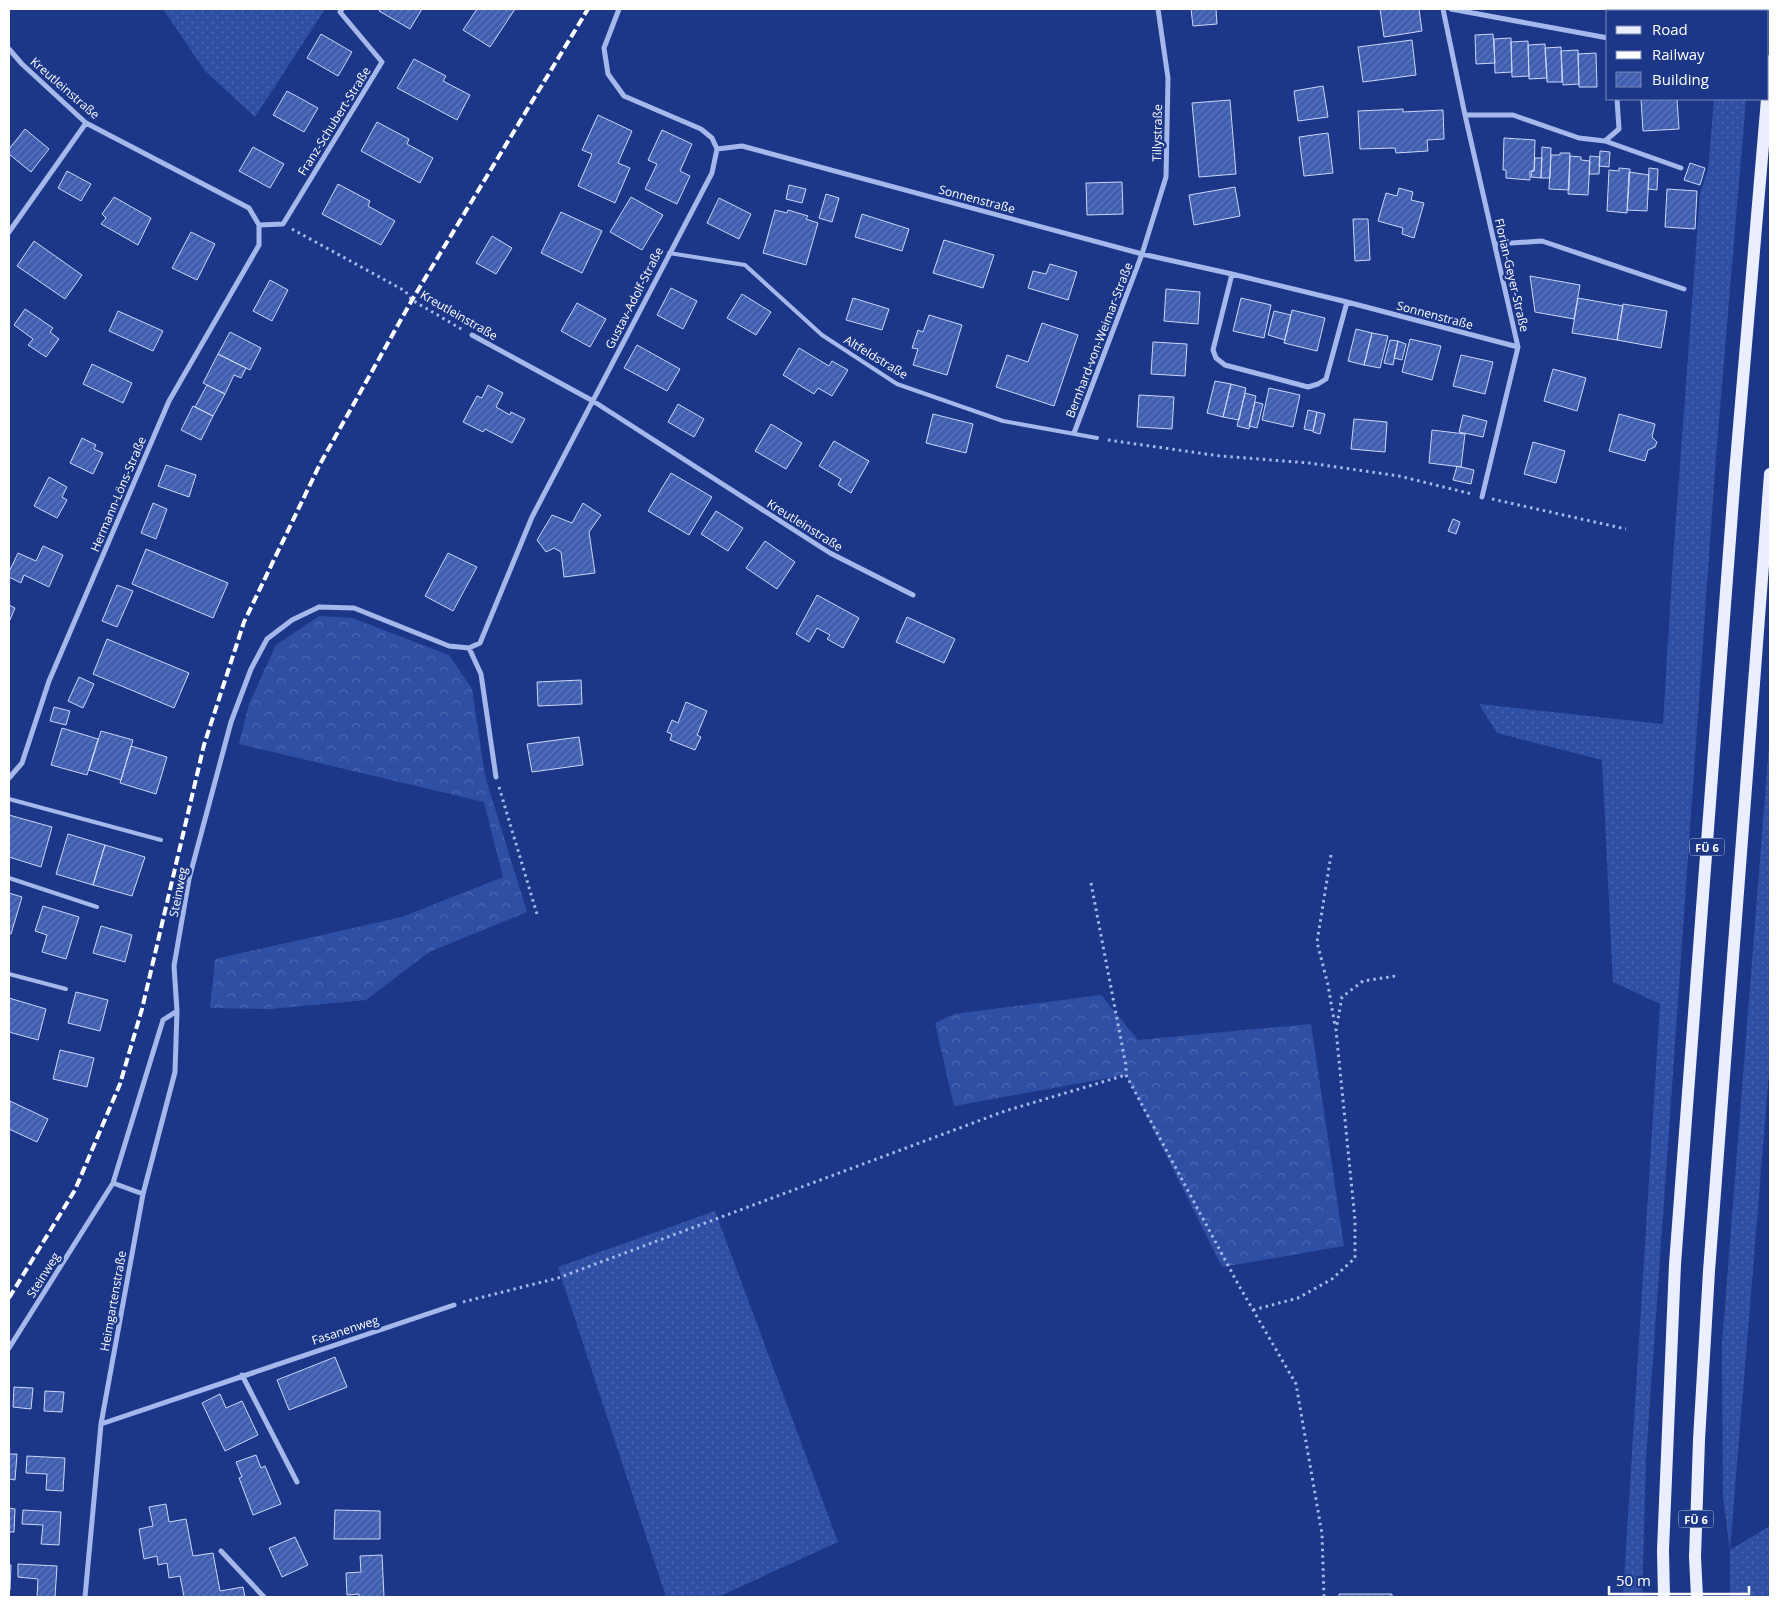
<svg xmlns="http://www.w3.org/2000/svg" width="1779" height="1606" font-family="'Open Sans',sans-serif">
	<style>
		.grass { fill: url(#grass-dots) }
		.forest { fill: url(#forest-crowns) }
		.building { fill: url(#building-hatch); stroke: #cad7f8 }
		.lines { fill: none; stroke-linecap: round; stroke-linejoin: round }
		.path { stroke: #a5b8ec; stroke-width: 3; stroke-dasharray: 2.5 4; stroke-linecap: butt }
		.service { stroke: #a5b8ec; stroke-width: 4 }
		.minor { stroke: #a5b8ec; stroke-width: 5 }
		.primary { stroke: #eaeeff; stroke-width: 12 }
		.rail { stroke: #fff; stroke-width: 4; stroke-dasharray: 9 4; stroke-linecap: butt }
		.labels { text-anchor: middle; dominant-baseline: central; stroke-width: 5; stroke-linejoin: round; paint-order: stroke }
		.shield { fill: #1c3788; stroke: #bbc3db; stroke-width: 1 }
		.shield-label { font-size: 11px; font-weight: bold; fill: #fff }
		.street-label { font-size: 12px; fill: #fff; stroke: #1c3788 }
	</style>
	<defs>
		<pattern id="grass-dots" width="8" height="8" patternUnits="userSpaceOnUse" patternTransform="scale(1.25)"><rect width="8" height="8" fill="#2f4fa5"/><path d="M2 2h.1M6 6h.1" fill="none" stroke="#4e69b2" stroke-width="1.8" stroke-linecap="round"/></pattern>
		<pattern id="forest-crowns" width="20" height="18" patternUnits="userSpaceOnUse" patternTransform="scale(1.25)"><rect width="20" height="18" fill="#2f4fa5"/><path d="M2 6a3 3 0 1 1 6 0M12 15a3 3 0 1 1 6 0" fill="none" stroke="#4e69b2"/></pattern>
		<pattern id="building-hatch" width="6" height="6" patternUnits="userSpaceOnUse" patternTransform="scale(1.25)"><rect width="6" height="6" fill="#405eaf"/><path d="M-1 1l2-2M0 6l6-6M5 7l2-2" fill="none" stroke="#5d76bb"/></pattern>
	</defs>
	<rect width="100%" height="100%" fill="#1c3788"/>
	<!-- grass -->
	<path class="grass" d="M163,9H325L255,117L205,71Z
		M1714,99H1746L1716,456L1646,1459L1642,1597H1623L1660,1004L1613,982L1602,760L1497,733L1479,704L1663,724L1673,559L1700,194L1708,169Z
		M1770,732V1061L1730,1550L1770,1526V1597H1730V1551L1723,1497L1722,1344Z
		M715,1211L838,1542L718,1597H666L558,1267Z"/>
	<!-- forest -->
	<path class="forest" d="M319,616L352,618L449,655L472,689L485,776L527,912L429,952L366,1000L270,1009L210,1008L215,959L402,917L503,877L484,802L239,744L249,704L276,645Z
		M1101,995L1138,1040L1311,1024L1344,1246L1222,1267L1126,1075L954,1106L935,1023L954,1014Z"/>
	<!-- building -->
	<path class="building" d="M381,9H422L410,29L379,11Z
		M477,9H515L490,47L463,30Z
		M1191,9H1216L1217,24L1193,26Z
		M1380,9H1419L1422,31L1384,37Z
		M1657,9H1678V11H1637V10Z
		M321,34L352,52L338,76L307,58Z
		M1493,34L1495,63L1476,64L1475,35Z
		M1511,38L1512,72L1495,73L1494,39Z
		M1412,40L1416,75L1363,82L1358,47Z
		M1528,41L1529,76L1512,77L1511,42Z
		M1545,44L1547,78L1529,79L1528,45Z
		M1561,47L1562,82H1547L1545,48Z
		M1578,50L1579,84L1563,85L1561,51Z
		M1596,53L1597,87H1579L1578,54Z
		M414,59L446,76L443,81L470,95L457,120L397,88Z
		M1323,86L1328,117L1298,121L1294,91Z
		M287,91L318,108L304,132L273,115Z
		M1641,99H1677L1679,129L1643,131Z
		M1230,100L1236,174L1199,177L1192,103Z
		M1403,109V112L1443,110L1444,139L1427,140L1428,151L1396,153L1395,148L1360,149L1358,111Z
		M598,115L632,131L618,163L630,168L615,203L578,186L592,154L582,150Z
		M377,122L409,139L407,144L433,158L420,183L361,151Z
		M25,129L49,149L31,172L9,154V149Z
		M662,130L692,144L680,171L690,176L677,204L645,189L657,164L648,160Z
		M1328,133L1333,173L1304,176L1299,137Z
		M1504,138L1535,140L1534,171H1530V180L1506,178V170H1503Z
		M253,147L284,164L270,188L239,171Z
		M1542,147L1551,148L1550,178H1541Z
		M1600,151L1610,152L1609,167L1599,166Z
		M1560,153H1570L1569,190L1549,189L1551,155H1560Z
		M1570,156L1581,157V160L1590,161L1588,195L1568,194Z
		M1590,156L1600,157L1599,174H1589Z
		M1535,158H1542L1541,178L1531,177L1532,171H1534Z
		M1690,163L1705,168L1700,185L1684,180Z
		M1619,168L1630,169L1627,213L1607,211L1609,170L1619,171Z
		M1649,168L1658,169L1657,190L1648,189Z
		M67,171L91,184L81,201L58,188Z
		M1629,172L1649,175L1647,211L1627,210Z
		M1122,182L1123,214L1087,215L1086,183Z
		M338,184L370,201L368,206L395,221L381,245L322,214Z
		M789,185L806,189L802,203L786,199Z
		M1235,187L1240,216L1194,225L1189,195Z
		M1399,188L1413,192L1411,200L1424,203L1414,238L1402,234L1403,228L1378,221L1386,193L1397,196Z
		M1667,189L1697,191L1695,229L1665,227Z
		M826,194L839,198L832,222L819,218Z
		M114,197L151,218L138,245L101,224L106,218L102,214Z
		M631,197L663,215L642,250L610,232Z
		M719,198L751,214L739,239L707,223Z
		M775,210L787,213L788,210L808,216L806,219L818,223L806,265L763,253Z
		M561,212L602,231L582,273L541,253Z
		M862,214L909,229L902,251L855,237Z
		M1353,219H1368L1370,260L1355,261Z
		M191,232L215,244L197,280L172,268Z
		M492,236L512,248L496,274L476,263Z
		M944,240L994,255L983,288L933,273Z
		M34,241L82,275L65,299L17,266Z
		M1050,264L1077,272L1068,300L1028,288L1033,271L1046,274Z
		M1530,276L1580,285L1574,319L1535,312Z
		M270,280L288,290L272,321L253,311Z
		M671,288L697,301L683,329L657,315Z
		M1166,289L1200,292L1198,324L1164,321Z
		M742,294L771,312L756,335L727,318Z
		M853,298L889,309L882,330L846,320Z
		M1241,298L1271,305L1264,338L1233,331Z
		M1578,298L1623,306L1617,340L1572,333Z
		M577,303L606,319L590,347L561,331Z
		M1623,304L1667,311L1661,348L1617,340Z
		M25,309L53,328L50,332L59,339L46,357L28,345L33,339L14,325Z
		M1292,310L1325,318L1317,351L1284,343Z
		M118,311L163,331L153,351L109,331Z
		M1274,311L1291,315L1285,340L1268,335Z
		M929,315L962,325L947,375L913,365L918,349L912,348L918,330L923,332Z
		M1042,323L1078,335L1054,406L996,387L1007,355L1028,362Z
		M1356,329L1372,333L1364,365L1348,361Z
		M230,332L261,348L250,370L218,354Z
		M1372,333L1388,336L1380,368L1364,365Z
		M1410,339L1441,346L1432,380L1402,372Z
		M1390,340L1398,341L1393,365L1384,363Z
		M1398,341L1406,344L1402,360L1394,358Z
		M1153,342L1187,344L1185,376L1151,374Z
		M637,345L680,369L667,391L624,368Z
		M799,348L829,366L832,361L848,370L832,396L818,388L814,394L783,375Z
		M218,354L246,368L241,378L234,375L225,394L203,383Z
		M1461,355L1493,362L1485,394L1453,386Z
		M92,364L132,383L123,403L83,384Z
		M1553,369L1586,378L1577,411L1544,401Z
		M1215,381L1231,384L1223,417L1207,413Z
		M1231,384L1246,388L1239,420L1223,417Z
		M207,385L225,394L213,416L195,407Z
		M488,385L503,393L496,407L510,415L511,412L525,419L512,443L485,429L483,432L463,422L477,396L482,398Z
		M1269,388L1300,395L1293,427L1262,420Z
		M1245,393L1256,396L1249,429L1237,426Z
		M1139,395L1174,397L1172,429L1137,427Z
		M1255,402L1263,404L1257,428L1249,426Z
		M678,404L704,419L694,437L668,422Z
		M193,406L213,416L201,440L181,430Z
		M1308,410L1317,412L1313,431L1304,429Z
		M1317,412L1325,414L1320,434L1313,432Z
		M933,414L973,424L966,453L926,443Z
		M1619,414L1655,424L1652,437L1657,442L1655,447L1648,450L1645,461L1609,451Z
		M1463,415L1487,421L1483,437L1459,432Z
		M1354,419L1387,422L1385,452L1351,449Z
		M771,424L802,443L786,469L755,451Z
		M1432,430L1465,434L1461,467L1429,463Z
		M82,438L96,445L94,449L103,453L93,474L70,463Z
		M834,441L869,461L851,493L838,485L841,479L819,466Z
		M1533,442L1565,451L1556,483L1524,474Z
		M166,465L196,475L189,497L158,486Z
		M1457,466L1474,470L1471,484L1453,480Z
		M671,473L712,497L689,535L648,511Z
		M49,477L67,487L62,497L67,500L57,518L34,506Z
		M153,503L167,509L156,539L141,533Z
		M583,503L601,515L589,532L595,573L564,577L561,552L554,548L546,552L537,540L552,515L572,523Z
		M716,511L743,528L728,551L701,534Z
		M1453,519L1460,522L1456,534L1448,531Z
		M765,541L795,562L777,589L746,568Z
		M43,546L63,555L49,587L24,575L21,583L9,577V572L18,553L36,561Z
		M146,549L228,583L213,618L132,584Z
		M448,553L477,567L453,611L425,596Z
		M117,585L133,591L117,627L102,621Z
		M817,595L859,618L843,648L827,639L830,635L817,628L809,642L796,634Z
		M9,605L15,608L9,622Z
		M907,617L955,639L944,663L896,642Z
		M107,639L189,673L174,708L93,674Z
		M79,677L94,684L83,708L68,701Z
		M581,680L582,704L538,706L537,682Z
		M686,702L707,711L697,735L701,737L695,750L670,740L672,734L667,732L672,720L678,723Z
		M54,707L70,711L66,725L50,721Z
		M62,728L98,739L87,775L51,765Z
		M101,731L133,740L121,780L89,770Z
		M579,737L583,765L532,772L527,744Z
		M131,746L167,757L156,794L120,783Z
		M9,815L52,827L41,867L9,857Z
		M68,834L105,845L93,885L56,874Z
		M105,845L145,857L132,896L93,885Z
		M9,893L22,897L11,934L9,933Z
		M43,906L79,917L66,959L42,952L47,935L35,931Z
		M101,926L132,935L125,962L93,953Z
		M76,992L108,1000L100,1031L68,1023Z
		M9,998L46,1009L38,1040L9,1032Z
		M60,1050L94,1058L87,1087L53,1079Z
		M10,1101L48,1119L37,1142L9,1129Z
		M335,1357L347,1387L289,1410L277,1380Z
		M14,1387L33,1388L31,1409L13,1407Z
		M45,1391L64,1392L62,1412L44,1411Z
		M220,1394L226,1408L242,1401L258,1435L225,1451L202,1403Z
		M9,1454H17L15,1480L9,1479Z
		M256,1455L261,1468L265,1466L281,1504L253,1515L239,1478L242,1477L236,1462Z
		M27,1456L65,1458L63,1491L46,1490L47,1474L26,1473Z
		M166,1504L169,1522L186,1519L193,1556L213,1553L220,1591L243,1587L245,1597H184L180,1576L169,1578L167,1563L158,1565L157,1556L144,1559L139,1529L153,1526L149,1507Z
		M9,1508L15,1509L14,1532H9Z
		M23,1510L61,1512L59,1545L41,1544L43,1525L22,1524Z
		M335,1510L380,1511V1539H334Z
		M295,1537L308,1565L282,1577L269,1548Z
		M382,1555L384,1597H359V1594L347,1595L346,1573L361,1572L360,1556Z
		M18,1564L57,1566L55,1597H37L38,1579L18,1577Z
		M9,1565H11L10,1590H9Z
		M1339,1594H1392V1597H1339Z"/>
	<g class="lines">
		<!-- path -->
		<path class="path" d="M1687,9L1688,11
			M292,229L405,291L412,300L463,330
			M1108,440L1220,456L1309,463L1399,476L1472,494
			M1492,499L1626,529
			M499,787L537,914
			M1331,855L1317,942L1328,985L1335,1026
			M1091,883L1126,1066V1075L1238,1284L1296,1384L1322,1534L1324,1597
			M463,1302L558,1278L1005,1111L1126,1075
			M1253,1310L1298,1298L1332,1279L1355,1258V1220L1336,1030L1342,997L1363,981L1396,976"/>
		<!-- service -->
		<path class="service" d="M669,253L745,265L822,335L897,384L1003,421L1097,438
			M9,799L161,840
			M9,878L97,907
			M9,974L66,989"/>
		<!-- minor -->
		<path class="minor" d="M1443,9L1465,115L1518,347L1482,497
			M1451,9L1608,38
			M1613,9V11
			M9,49L22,64L86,123L249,208L259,225L283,224L382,62L340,12L342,9
			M1465,115H1513L1579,138L1605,141L1619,129L1617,99
			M1605,141L1681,168
			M717,149L742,146L1142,254L1232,274L1347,302L1518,347
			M9,232L86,123
			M1496,244L1542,241L1684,289
			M1232,274L1213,350L1216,358L1225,365L1308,387L1318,384L1326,379L1347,302
			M472,335L593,401L830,553L913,595
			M1074,433L1142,254L1166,177L1168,78L1158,9
			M469,648L481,674L496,777
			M9,778L22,763L49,681L169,401L259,245V225
			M113,1183L143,1194
			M9,1348L113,1183L163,1020L177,1011L174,966L189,879L231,722L251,669L267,639L292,620L319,607L354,608L449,646L469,648L480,643L532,517L712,173L717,149L712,138L701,129L624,96L608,74L604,48L619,9
			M242,1375L297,1482
			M101,1424L454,1305
			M221,1551L264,1597
			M85,1597L101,1424L143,1194L175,1072L177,1011"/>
		<!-- primary -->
		<path class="primary" d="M1768,92L1770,61
			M1664,1597L1663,1550L1675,1264L1735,473L1767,99
			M1697,1597L1695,1557L1699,1440L1709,1271L1770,474"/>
		<!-- rail -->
		<path class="rail" d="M9,1298L75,1190L120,1084L142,1009L204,745L244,622L320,464L412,300L588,9"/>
	</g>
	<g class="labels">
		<!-- shield labels -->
		<g class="shield">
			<rect x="1689.5" y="838.5" width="35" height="17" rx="4"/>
			<rect x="1678.5" y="1510.5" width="35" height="17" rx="4"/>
		</g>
		<g class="shield-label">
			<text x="1707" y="847">FÜ 6</text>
			<text x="1696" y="1519">FÜ 6</text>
		</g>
		<!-- street labels -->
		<g class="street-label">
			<text transform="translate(65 88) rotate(41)">Kreutleinstraße</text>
			<text transform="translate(334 121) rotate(-58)">Franz-Schubert-Straße</text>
			<text transform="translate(1157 133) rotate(-89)">Tillystraße</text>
			<text transform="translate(977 199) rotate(15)">Sonnenstraße</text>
			<text transform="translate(1512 275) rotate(77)">Florian-Geyer-Straße</text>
			<text transform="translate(634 298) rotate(-63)">Gustav-Adolf-Straße</text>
			<text transform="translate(459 315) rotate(30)">Kreutleinstraße</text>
			<text transform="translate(1435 315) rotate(15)">Sonnenstraße</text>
			<text transform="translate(1099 340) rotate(-69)">Bernhard-von-Weimar-Straße</text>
			<text transform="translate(876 357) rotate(31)">Altfeldstraße</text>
			<text transform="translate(118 494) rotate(-67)">Hermann-Löns-Straße</text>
			<text transform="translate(805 525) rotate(32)">Kreutleinstraße</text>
			<text transform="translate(178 892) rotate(-79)">Steinweg</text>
			<text transform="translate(43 1275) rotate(-58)">Steinweg</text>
			<text transform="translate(113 1301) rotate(-80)">Heimgartenstraße</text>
			<text transform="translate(345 1330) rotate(-18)">Fasanenweg</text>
		</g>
	</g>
	<!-- border -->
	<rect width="1779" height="1606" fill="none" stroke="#ffffff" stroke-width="20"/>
	<!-- legend -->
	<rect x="1606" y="10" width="162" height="90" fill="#1c3788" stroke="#7787b8"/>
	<rect x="1616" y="26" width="25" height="8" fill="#eaeeff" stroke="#7787b8"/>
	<text x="1652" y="35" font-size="15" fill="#ffffff">Road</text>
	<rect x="1616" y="51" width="25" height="8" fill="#ffffff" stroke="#7787b8"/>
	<text x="1652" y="60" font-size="15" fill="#ffffff">Railway</text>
	<rect x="1616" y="72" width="25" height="15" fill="url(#building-hatch)" stroke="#7787b8"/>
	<text x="1652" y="85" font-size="15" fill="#ffffff">Building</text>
	<!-- scale -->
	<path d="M1609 1586v8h140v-8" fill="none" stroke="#ffffff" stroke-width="2.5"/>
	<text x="1616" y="1586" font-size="15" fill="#ffffff" stroke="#1c3788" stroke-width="4" paint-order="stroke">50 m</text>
</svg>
